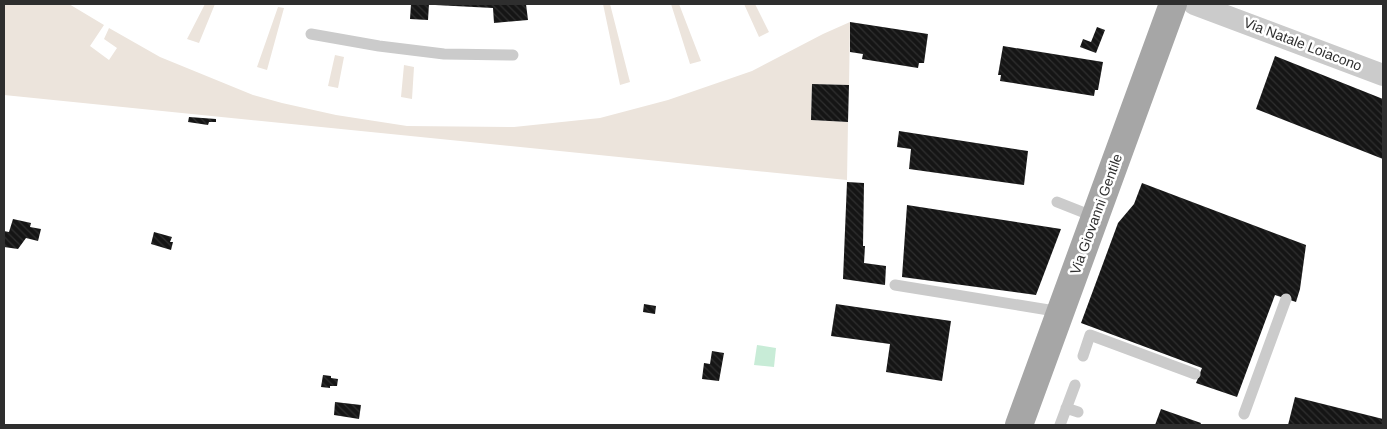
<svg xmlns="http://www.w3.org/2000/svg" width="1387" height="429" font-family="Arial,sans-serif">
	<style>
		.green { fill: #ece4dc }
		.water { fill: #c8ecd7 }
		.building { fill: url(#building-back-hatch) }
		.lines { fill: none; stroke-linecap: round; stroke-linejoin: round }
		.service { stroke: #cbcbcb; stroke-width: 11 }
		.minor { stroke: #cbcbcb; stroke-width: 22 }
		.primary { stroke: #a6a6a6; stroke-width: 28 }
		.labels { text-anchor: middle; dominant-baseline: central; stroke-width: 5; stroke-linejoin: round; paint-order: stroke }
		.street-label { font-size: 14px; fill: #2e2e2e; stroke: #fff }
	</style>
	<defs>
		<pattern id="building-back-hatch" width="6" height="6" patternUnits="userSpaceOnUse" patternTransform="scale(1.25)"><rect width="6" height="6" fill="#151515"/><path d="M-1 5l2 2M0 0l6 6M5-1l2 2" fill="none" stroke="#2f2f2f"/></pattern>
	</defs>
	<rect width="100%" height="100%" fill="#fff"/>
	<!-- green -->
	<path class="green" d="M4,4H69L104,25L90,46L109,60L117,48L104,39L109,28L160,57L253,95L282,103L336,115L407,126L514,127L600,118L668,100L752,71L823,34L850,22L849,85L812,84L811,120L848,122L847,180L4,95Z
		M205,4H215L199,43L187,39Z
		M603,4H610L630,82L620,85Z
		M671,4H679L701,61L690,64Z
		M744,4H755L769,32L759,37Z
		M278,7L284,8L267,70L257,67Z
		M335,55L344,57L338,88L328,86Z
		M404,65L414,67L412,99L401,97Z"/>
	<!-- water -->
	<path class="water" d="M757,345L776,348L774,367L754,365Z"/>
	<!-- building -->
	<path class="building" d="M411,4H429L428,20L410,19Z
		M435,4H526L528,20L494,23L493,8L435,5Z
		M850,22L928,34L924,63H919L918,68L862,59L863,54L850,52Z
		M1097,27L1105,30L1096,53L1080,47L1083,39L1091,42Z
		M1003,46L1103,62L1098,90H1095L1094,96L1000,81L1001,75H998Z
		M1275,56L1383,99V159L1256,109Z
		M812,84L849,85L848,122L811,120Z
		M189,117L216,119V122H209L208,125L188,122Z
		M899,131L1028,151L1024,185L909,169L911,149L897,147Z
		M847,182L864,183L863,246H865L864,263L886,266L885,285L843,279Z
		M1142,183L1306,245L1300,289L1296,302L1275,295L1237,397L1196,383L1202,368L1081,323L1118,223L1134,204Z
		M907,205L1061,229L1036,295L902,277Z
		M13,219L31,223L30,227L41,229L38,241L26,238L18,249L4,247V231L9,232Z
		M154,232L172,237L170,242H173L171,250L151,244Z
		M644,304L656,306L655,314L643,312Z
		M836,304L951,321L942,381L886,372L890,344L831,336Z
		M712,351L724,353L719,381L702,379L704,363L710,364Z
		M323,375L331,376V378L338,379L337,386H330V388L321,387Z
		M1295,397L1383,419V425H1288Z
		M335,402L361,405L359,419L334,415Z
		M1161,409L1201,423L1200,425H1155Z"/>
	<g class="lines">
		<!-- service -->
		<path class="service" d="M311,34L379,46L444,54L513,55
			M1057,202L1095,217
			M895,285L1061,312
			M1083,356L1090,335L1195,374
			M1066,408L1078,412
			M1244,414L1286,299
			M1060,425L1075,385"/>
		<!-- minor -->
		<path class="minor" d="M1194,4L1383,75"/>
		<!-- primary -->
		<path class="primary" d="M1019,425L1173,4"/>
	</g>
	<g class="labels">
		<!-- street labels -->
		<g class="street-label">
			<text transform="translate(1303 44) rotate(21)">Via Natale Loiacono</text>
			<text transform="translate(1096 214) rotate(-70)">Via Giovanni Gentile</text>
		</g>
	</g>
	<!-- border -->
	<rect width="1387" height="429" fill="none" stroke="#2e2e2e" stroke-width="10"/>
</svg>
